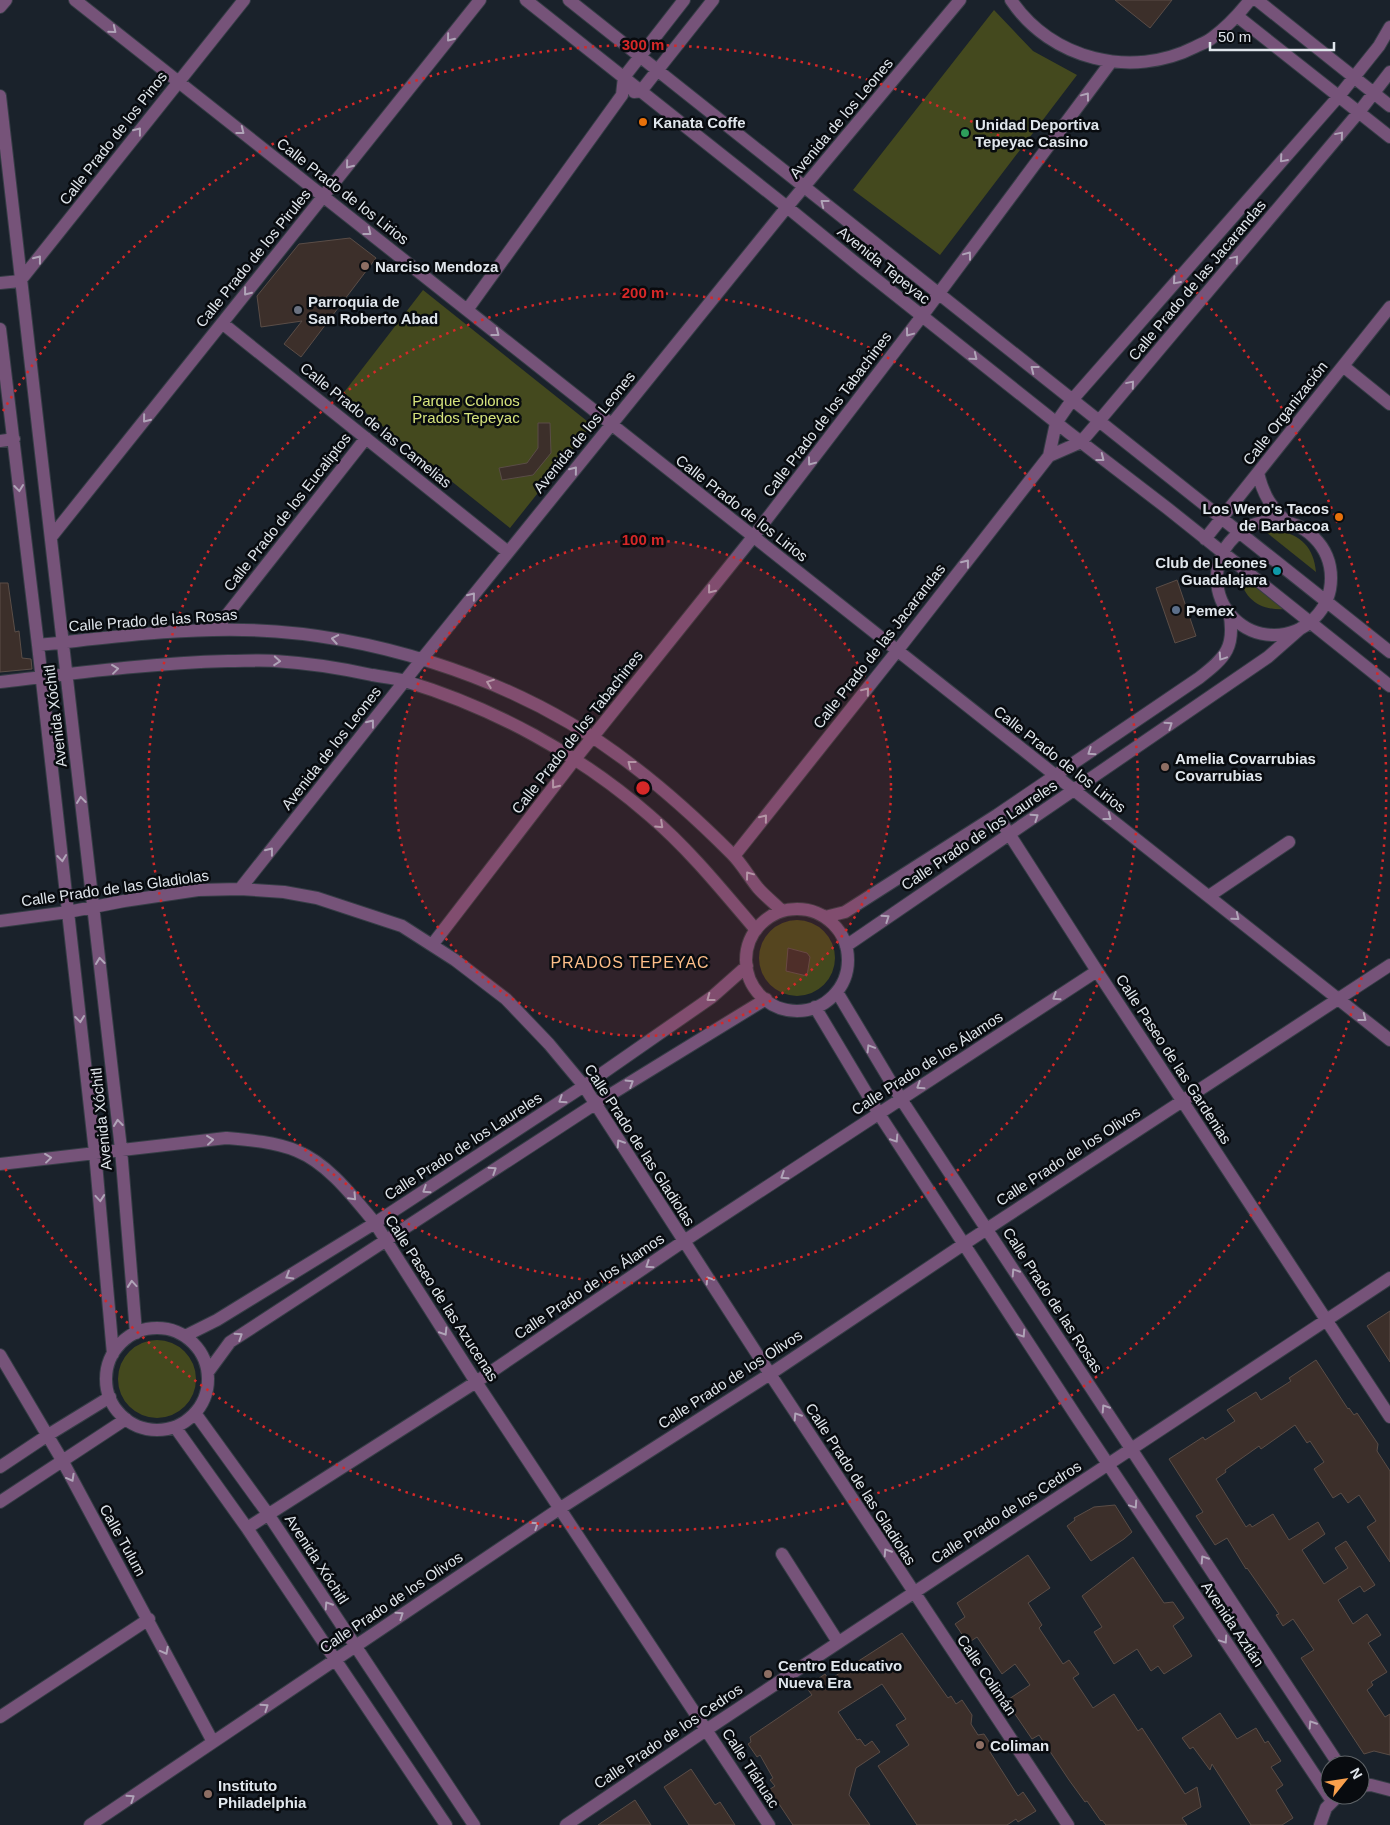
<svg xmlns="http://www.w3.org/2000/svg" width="1390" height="1825" font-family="Helvetica,sans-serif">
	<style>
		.green { fill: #44491e }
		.building { fill: #3c2f2a; stroke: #5a4d47 }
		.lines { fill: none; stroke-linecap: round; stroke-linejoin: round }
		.minor-casing { stroke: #363d46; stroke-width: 14 }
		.minor { stroke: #765379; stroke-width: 12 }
		.oneway { stroke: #b0a4b8 }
		.ring { fill: none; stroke: #d62828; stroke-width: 2.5; stroke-dasharray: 2.5 5 }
		.food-dot { fill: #e8710a; stroke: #080b0f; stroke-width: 2 }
		.leisure-dot { fill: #2e9e5b; stroke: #080b0f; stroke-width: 2 }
		.education-dot { fill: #8d6e63; stroke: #080b0f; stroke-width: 2 }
		.worship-dot { fill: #6b7280; stroke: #080b0f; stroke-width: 2 }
		.culture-dot { fill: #0f9aa8; stroke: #080b0f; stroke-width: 2 }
		.service-dot { fill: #5c6f8a; stroke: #080b0f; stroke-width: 2 }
		.labels { text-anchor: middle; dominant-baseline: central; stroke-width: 5; stroke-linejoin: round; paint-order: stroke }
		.street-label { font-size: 15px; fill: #e0e6ec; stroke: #080b0f }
		.poi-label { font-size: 15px; font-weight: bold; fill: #e0e6ec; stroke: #080b0f; text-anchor: start }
		.park-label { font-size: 15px; fill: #d6e37c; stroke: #080b0f }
		.neighbourhood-label { font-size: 16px; letter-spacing: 1px; fill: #fdbe89; stroke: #080b0f }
		.centre { fill: #d62828; stroke: #080b0f; stroke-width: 2.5 }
		.ring-label { font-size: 15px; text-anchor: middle; font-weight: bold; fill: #d62828; stroke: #080b0f; stroke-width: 5; stroke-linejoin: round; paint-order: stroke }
	</style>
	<rect width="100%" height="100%" fill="#1a222b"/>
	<!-- green -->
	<path class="green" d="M994,10L1033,51L1077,75L940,255L853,190Z
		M423,290L592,425L510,528L341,393L345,391Z
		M1277,531C1301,534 1314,548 1316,572L1266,532Z
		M1238,573L1286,609C1259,611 1244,599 1238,573Z
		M759 958a38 38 0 1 1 76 0a38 38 0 1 1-76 0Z
		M118 1379a39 39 0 1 1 78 0a39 39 0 1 1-78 0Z"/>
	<!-- building -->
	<path class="building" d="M1115,0H1172L1150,28Z
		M350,238L376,258L301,357L284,344L302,321L261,327L257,296L299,244Z
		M538,423H550L551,453L533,475L502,480L499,468L527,463L538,448Z
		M1177,580L1196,636L1175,643L1156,588Z
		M0,583H8L15,632L19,631L22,658L31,659L32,669L0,672Z
		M788,948L807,953L810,957L807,976L786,971Z
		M1390,1311V1362L1367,1326Z
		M1316,1360L1348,1409L1349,1408L1354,1415L1357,1413L1378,1444L1377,1451L1390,1471V1562L1367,1527L1376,1521L1359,1495L1348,1503L1341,1493L1333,1498L1314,1469L1324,1462L1310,1441L1307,1443L1295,1425L1261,1449L1259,1446L1225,1470L1226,1472L1216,1479L1246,1527L1250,1524L1252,1527L1273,1514L1289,1540L1318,1522L1325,1534L1302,1550L1324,1584L1348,1568L1335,1548L1346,1541L1375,1585L1364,1592L1360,1586L1338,1600L1353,1624L1367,1614L1381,1635L1368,1643L1387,1672L1371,1682L1373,1685L1367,1690L1385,1717L1390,1714V1755L1374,1751L1364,1754L1301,1658L1314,1650L1293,1619L1283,1626L1276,1615L1279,1614L1247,1568L1246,1569L1227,1538L1215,1545L1196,1516L1203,1512L1169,1459L1203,1437L1205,1440L1235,1421L1227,1410L1256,1392L1261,1400L1291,1381L1289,1378Z
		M1115,1505L1132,1532L1124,1539L1091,1561L1067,1526L1075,1520L1074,1518L1094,1507Z
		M1028,1555L1050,1588L1028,1603L1042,1625L1039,1628L1063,1664L1069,1660L1079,1674L1073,1678L1093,1708L1114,1694L1138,1731L1142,1728L1185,1794L1197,1787L1201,1807L1182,1818L1187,1825H1106L1102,1820L1101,1821L1087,1801L1085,1802L1069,1780L1039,1735L1032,1739L1006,1701L1030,1685L1015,1664L1002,1674L977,1637L968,1643L955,1624L965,1617L957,1603Z
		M1133,1557L1164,1603L1173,1602L1184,1618L1173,1626L1192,1656L1164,1674L1158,1666L1151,1671L1137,1649L1114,1664L1094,1632L1102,1627L1082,1596Z
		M902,1633L948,1698L951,1696L956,1704L962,1700L972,1715L971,1724L978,1735L984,1734L994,1749L990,1752L1018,1796L1023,1792L1036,1811L1018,1822L1016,1819L1007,1825H917L878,1766L909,1745L896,1725L906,1719L882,1684L838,1712L857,1740L860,1739L865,1746L872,1741L880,1752L856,1768L849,1795L870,1825H793L779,1804L777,1806L767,1791L775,1786L770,1780L773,1778L760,1755L757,1757L748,1744L751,1742L750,1737L812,1695L806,1687L825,1674L829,1680Z
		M1220,1713L1237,1739L1256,1728L1265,1743L1268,1741L1281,1761L1271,1767L1283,1785L1276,1790L1293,1818L1282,1825H1251L1212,1764L1210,1770L1193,1747L1190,1749L1182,1738Z
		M691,1769L715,1805L720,1802L735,1825H689L664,1787Z
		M635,1800L651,1825H598Z"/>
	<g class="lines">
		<!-- minor casing -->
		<g class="minor-casing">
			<path id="minor" d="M75,0L1390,1040
				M526,0L787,207L863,269L1068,432L1167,508L1390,686
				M569,0L1390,652
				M1011,0C1051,60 1132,79 1195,47C1201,44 1207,42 1212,38C1227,27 1239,14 1250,0
				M1257,0L1390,106
				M0,7L6,0
				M1237,16L1390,137
				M634,92L641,91L713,0
				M0,96L121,1149L136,1333
				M0,283L20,281L244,0
				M467,310L622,95L624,77L684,0
				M222,323L508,552
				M0,329L38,645L95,1152L113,1354
				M1343,366L1390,404
				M0,441L14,439
				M1049,456L1081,442L1099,421L1359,112L1390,72
				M1258,473C1263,494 1271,508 1288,523
				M1217 578a57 57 0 1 1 114 0a57 57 0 1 1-114 0Z
				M52,536L480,0
				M1205,539L1390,307
				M215,630L366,438
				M38,645C96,639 155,631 213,630C356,626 516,676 629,763C665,790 700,822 732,854C742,864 749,877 758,888C765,896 774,903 782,911
				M0,682C76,673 152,663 228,661C244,661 260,660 275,661C308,663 340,668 372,675C383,677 394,678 405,681C494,708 579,754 649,815C689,849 722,890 756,930
				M997,815L1097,971L1390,1417
				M734,856L897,651L1049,456L1056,423L1072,400L1339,96L1379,46L1390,27
				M240,889L422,659L787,207L960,0
				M1209,896L1289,842
				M746 960a51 51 0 1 1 102 0a51 51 0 1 1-102 0Z
				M825,917L845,912L997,815L1199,678C1226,657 1236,647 1229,611
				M0,921L68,912L124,901L198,890L240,889L284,892L317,898L402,926L455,960L506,999L549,1044L584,1086L770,1374L1068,1825
				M432,945L575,759L753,537L922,316L1111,62
				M846,946L1268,657L1301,628
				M837,992L901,1099L1339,1765
				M815,1007L879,1114L1076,1416L1332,1801
				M0,1164L226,1138C250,1140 275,1142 297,1151C329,1164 354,1198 375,1223L476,1382L769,1825
				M106 1379a51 51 0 1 1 102 0a51 51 0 1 1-102 0Z
				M185,1336L217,1320L375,1223L584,1086L712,997L747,966
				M0,1355L62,1460L213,1742
				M208,1372L230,1342L595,1104L766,999
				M195,1413L268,1514L474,1825
				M175,1427L247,1528L446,1825
				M0,1467L48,1435L110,1397
				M0,1502L126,1419
				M247,1528L476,1382L684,1241L1097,971
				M782,1554L838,1642
				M0,1717L149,1619
				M1360,1786L1371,1785L1390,1790
				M90,1825L559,1509L770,1374L964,1244L1390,965
				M566,1825L706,1730L1390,1278
				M1320,1825L1326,1808L1339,1795"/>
		</g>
		<!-- minor -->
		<use href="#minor" class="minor"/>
	</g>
	<!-- one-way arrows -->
	<defs><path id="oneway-chevron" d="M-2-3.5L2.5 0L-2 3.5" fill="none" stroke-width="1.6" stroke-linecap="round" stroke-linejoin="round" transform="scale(1.25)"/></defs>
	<g class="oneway">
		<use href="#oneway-chevron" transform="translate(113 30) rotate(39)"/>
		<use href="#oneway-chevron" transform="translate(450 38) rotate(129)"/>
		<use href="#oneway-chevron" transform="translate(1086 96) rotate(-53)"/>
		<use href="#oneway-chevron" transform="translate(138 131) rotate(-52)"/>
		<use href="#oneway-chevron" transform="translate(241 131) rotate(38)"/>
		<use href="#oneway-chevron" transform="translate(1340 135) rotate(-50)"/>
		<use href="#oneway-chevron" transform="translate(1283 159) rotate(131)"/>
		<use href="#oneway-chevron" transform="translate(349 165) rotate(129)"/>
		<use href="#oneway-chevron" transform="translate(824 203) rotate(-142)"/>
		<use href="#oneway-chevron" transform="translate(368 232) rotate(38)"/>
		<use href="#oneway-chevron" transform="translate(968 255) rotate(-53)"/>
		<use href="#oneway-chevron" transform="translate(38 259) rotate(-52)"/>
		<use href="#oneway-chevron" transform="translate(1235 259) rotate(-50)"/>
		<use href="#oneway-chevron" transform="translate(1176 281) rotate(131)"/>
		<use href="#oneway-chevron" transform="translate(247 292) rotate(129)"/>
		<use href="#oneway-chevron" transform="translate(496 333) rotate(38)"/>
		<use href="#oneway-chevron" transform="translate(909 333) rotate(127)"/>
		<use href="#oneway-chevron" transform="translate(974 357) rotate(39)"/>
		<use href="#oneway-chevron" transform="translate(1034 369) rotate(-142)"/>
		<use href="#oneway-chevron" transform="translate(1131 384) rotate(-50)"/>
		<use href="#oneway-chevron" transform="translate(146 419) rotate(129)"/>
		<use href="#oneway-chevron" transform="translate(1101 458) rotate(38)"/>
		<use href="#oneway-chevron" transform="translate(811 462) rotate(127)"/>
		<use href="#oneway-chevron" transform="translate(574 470) rotate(-51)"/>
		<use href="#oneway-chevron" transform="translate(19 488) rotate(83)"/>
		<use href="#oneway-chevron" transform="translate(966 563) rotate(-52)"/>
		<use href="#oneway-chevron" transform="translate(711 590) rotate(129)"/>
		<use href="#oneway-chevron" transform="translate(472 596) rotate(-51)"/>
		<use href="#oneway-chevron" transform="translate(335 639) rotate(-170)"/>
		<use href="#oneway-chevron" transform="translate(1222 657) rotate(124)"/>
		<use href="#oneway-chevron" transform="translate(277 661) rotate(4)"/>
		<use href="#oneway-chevron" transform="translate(115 669) rotate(-7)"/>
		<use href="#oneway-chevron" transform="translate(490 683) rotate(-159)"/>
		<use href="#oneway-chevron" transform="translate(866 691) rotate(-51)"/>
		<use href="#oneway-chevron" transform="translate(371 723) rotate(-52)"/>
		<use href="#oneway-chevron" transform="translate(1169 725) rotate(-34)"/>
		<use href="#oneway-chevron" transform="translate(1091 752) rotate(146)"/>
		<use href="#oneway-chevron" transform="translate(631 764) rotate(-142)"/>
		<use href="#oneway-chevron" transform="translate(555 785) rotate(128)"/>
		<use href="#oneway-chevron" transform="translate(81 800) rotate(-97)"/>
		<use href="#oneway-chevron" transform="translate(1035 817) rotate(-34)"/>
		<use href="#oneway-chevron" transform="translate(1108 817) rotate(38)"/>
		<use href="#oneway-chevron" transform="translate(764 818) rotate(-51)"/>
		<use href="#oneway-chevron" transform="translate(660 825) rotate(43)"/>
		<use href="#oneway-chevron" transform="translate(270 851) rotate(-52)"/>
		<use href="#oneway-chevron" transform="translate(62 858) rotate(84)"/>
		<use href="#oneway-chevron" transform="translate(749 875) rotate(-127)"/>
		<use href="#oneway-chevron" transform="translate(1236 917) rotate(39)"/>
		<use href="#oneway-chevron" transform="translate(886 918) rotate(-34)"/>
		<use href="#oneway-chevron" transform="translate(100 961) rotate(-96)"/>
		<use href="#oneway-chevron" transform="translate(1056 997) rotate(147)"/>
		<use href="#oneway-chevron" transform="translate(710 998) rotate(143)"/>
		<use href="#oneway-chevron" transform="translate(1363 1018) rotate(38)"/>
		<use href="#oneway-chevron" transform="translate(80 1019) rotate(83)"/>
		<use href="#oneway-chevron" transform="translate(870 1048) rotate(-121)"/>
		<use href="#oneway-chevron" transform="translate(630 1083) rotate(-32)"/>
		<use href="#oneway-chevron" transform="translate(920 1086) rotate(147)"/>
		<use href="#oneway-chevron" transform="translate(562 1100) rotate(147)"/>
		<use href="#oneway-chevron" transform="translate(118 1123) rotate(-96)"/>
		<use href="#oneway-chevron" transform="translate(895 1139) rotate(57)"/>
		<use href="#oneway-chevron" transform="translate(210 1140) rotate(-6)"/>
		<use href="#oneway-chevron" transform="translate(620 1143) rotate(-123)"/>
		<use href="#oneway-chevron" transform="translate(48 1158) rotate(-7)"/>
		<use href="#oneway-chevron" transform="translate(493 1170) rotate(-33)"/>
		<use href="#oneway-chevron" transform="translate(784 1176) rotate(147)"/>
		<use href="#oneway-chevron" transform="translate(426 1190) rotate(147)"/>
		<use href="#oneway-chevron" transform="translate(353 1197) rotate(47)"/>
		<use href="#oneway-chevron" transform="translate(100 1198) rotate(85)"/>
		<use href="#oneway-chevron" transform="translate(649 1265) rotate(146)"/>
		<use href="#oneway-chevron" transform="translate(1015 1272) rotate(-123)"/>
		<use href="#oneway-chevron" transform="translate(289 1276) rotate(149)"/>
		<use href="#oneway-chevron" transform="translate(709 1280) rotate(-123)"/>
		<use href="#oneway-chevron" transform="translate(132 1284) rotate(-95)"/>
		<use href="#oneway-chevron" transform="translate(444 1332) rotate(58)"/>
		<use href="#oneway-chevron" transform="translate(1022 1334) rotate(57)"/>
		<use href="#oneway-chevron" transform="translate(239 1336) rotate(-33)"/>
		<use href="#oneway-chevron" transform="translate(1105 1408) rotate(-123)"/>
		<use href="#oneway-chevron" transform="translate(797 1416) rotate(-123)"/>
		<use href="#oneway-chevron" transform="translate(71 1478) rotate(61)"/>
		<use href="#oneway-chevron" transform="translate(1134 1505) rotate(56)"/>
		<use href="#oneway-chevron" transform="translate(535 1525) rotate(-34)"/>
		<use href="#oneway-chevron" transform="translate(887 1552) rotate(-123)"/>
		<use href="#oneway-chevron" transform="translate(1204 1559) rotate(-123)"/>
		<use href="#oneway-chevron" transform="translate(328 1605) rotate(-123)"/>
		<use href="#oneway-chevron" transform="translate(400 1615) rotate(-34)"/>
		<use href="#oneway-chevron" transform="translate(1224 1640) rotate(56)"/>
		<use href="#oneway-chevron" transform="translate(165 1651) rotate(62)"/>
		<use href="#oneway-chevron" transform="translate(265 1707) rotate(-34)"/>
		<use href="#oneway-chevron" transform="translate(1312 1724) rotate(-123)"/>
		<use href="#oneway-chevron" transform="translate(131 1798) rotate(-34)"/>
	</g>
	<!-- distance rings -->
	<circle cx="643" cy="788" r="248" fill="#d62828" fill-opacity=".12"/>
	<g class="ring">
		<circle cx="643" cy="788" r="248"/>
		<circle cx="643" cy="788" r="495"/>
		<path d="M3 411A743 743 0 1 1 3 1165"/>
	</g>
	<!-- markers -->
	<g class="food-dot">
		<circle cx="643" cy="122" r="5"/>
		<circle cx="1339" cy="517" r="5"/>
	</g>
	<circle class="leisure-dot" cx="965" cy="133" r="5"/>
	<g class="education-dot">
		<circle cx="365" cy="266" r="5"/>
		<circle cx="1165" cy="767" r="5"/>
		<circle cx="768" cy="1674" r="5"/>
		<circle cx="980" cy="1745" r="5"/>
		<circle cx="208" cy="1794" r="5"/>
	</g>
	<circle class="worship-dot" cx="298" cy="310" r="5"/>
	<circle class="culture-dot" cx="1277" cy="571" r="5"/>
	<circle class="service-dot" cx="1176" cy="610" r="5"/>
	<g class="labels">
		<!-- street labels -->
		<g class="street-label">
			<text transform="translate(841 118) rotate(-50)">Avenida de los Leones</text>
			<text transform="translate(113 138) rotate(-52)">Calle Prado de los Pinos</text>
			<text transform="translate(343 191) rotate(38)">Calle Prado de los Lirios</text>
			<text transform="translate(253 258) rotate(-51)">Calle Prado de los Pirules</text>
			<text transform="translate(884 265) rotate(39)">Avenida Tepeyac</text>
			<text transform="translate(1197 280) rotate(-50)">Calle Prado de las Jacarandas</text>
			<text transform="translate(1285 413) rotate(-52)">Calle Organización</text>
			<text transform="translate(827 414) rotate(-53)">Calle Prado de los Tabachines</text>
			<text transform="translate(376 425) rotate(39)">Calle Prado de las Camelias</text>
			<text transform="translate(584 432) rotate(-51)">Avenida de los Leones</text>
			<text transform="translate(742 508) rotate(38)">Calle Prado de los Lirios</text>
			<text transform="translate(287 512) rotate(-52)">Calle Prado de los Eucaliptos</text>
			<text transform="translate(153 620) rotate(-4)">Calle Prado de las Rosas</text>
			<text transform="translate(879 646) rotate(-52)">Calle Prado de las Jacarandas</text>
			<text transform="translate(55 716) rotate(-97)">Avenida Xóchitl</text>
			<text transform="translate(577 732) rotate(-52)">Calle Prado de los Tabachines</text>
			<text transform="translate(331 748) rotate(-52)">Avenida de los Leones</text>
			<text transform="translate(1060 759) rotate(38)">Calle Prado de los Lirios</text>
			<text transform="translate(979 835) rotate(-34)">Calle Prado de los Laureles</text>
			<text transform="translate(115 888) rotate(-8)">Calle Prado de las Gladiolas</text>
			<text transform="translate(1174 1059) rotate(57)">Calle Paseo de las Gardenias</text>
			<text transform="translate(927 1063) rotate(-33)">Calle Prado de los Álamos</text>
			<text transform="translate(101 1119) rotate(-96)">Avenida Xóchitl</text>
			<text transform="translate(640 1145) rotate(57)">Calle Prado de las Gladiolas</text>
			<text transform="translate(463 1146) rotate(-33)">Calle Prado de los Laureles</text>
			<text transform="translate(1068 1156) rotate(-33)">Calle Prado de los Olivos</text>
			<text transform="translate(589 1286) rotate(-34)">Calle Prado de los Álamos</text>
			<text transform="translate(442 1298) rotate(57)">Calle Paseo de las Azucenas</text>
			<text transform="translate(1053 1300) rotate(57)">Calle Prado de las Rosas</text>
			<text transform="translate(730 1379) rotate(-33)">Calle Prado de los Olivos</text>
			<text transform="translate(861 1484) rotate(57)">Calle Prado de las Gladiolas</text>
			<text transform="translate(1006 1512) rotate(-33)">Calle Prado de los Cedros</text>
			<text transform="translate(123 1540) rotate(61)">Calle Tulum</text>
			<text transform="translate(317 1559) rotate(57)">Avenida Xóchitl</text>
			<text transform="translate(391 1602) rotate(-34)">Calle Prado de los Olivos</text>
			<text transform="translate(1233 1624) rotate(56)">Avenida Aztlán</text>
			<text transform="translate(987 1675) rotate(56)">Calle Colimán</text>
			<text transform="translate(668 1736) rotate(-34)">Calle Prado de los Cedros</text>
			<text transform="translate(751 1768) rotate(57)">Calle Tláhuac</text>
		</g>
		<!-- poi labels -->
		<g class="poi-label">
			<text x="653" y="122">Kanata Coffe</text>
			<text x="975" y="124">Unidad Deportiva<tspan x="975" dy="17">Tepeyac Casino</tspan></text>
			<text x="375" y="266">Narciso Mendoza</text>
			<text x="308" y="301">Parroquia de<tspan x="308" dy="17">San Roberto Abad</tspan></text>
			<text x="1329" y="508" text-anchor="end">Los Wero's Tacos<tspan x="1329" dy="17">de Barbacoa</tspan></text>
			<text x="1267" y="562" text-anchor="end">Club de Leones<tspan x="1267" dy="17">Guadalajara</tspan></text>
			<text x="1186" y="610">Pemex</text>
			<text x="1175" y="758">Amelia Covarrubias<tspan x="1175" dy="17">Covarrubias</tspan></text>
			<text x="778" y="1665">Centro Educativo<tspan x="778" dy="17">Nueva Era</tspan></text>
			<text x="990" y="1745">Coliman</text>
			<text x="218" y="1785">Instituto<tspan x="218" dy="17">Philadelphia</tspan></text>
		</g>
		<!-- park labels -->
		<g class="park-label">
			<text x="466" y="400">Parque Colonos<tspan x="466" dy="17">Prados Tepeyac</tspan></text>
		</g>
		<!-- neighbourhood labels -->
		<g class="neighbourhood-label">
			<text x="630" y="962">PRADOS TEPEYAC</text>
		</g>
	</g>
	<circle cx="643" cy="788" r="8" class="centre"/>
	<g class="ring-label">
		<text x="643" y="50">300 m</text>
		<text x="643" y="298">200 m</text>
		<text x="643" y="545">100 m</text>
	</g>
	<!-- north arrow -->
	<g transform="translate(1345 1780) rotate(60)"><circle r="24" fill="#080b0f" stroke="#5e6367"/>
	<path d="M0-4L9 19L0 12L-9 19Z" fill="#f9a04c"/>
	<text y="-8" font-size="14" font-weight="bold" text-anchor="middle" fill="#e0e6ec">N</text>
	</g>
	<!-- scale -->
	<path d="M1210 42v8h124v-8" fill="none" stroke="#e0e6ec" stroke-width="2.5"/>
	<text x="1218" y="42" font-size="15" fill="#e0e6ec" stroke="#080b0f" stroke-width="4" paint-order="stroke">50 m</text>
</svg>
